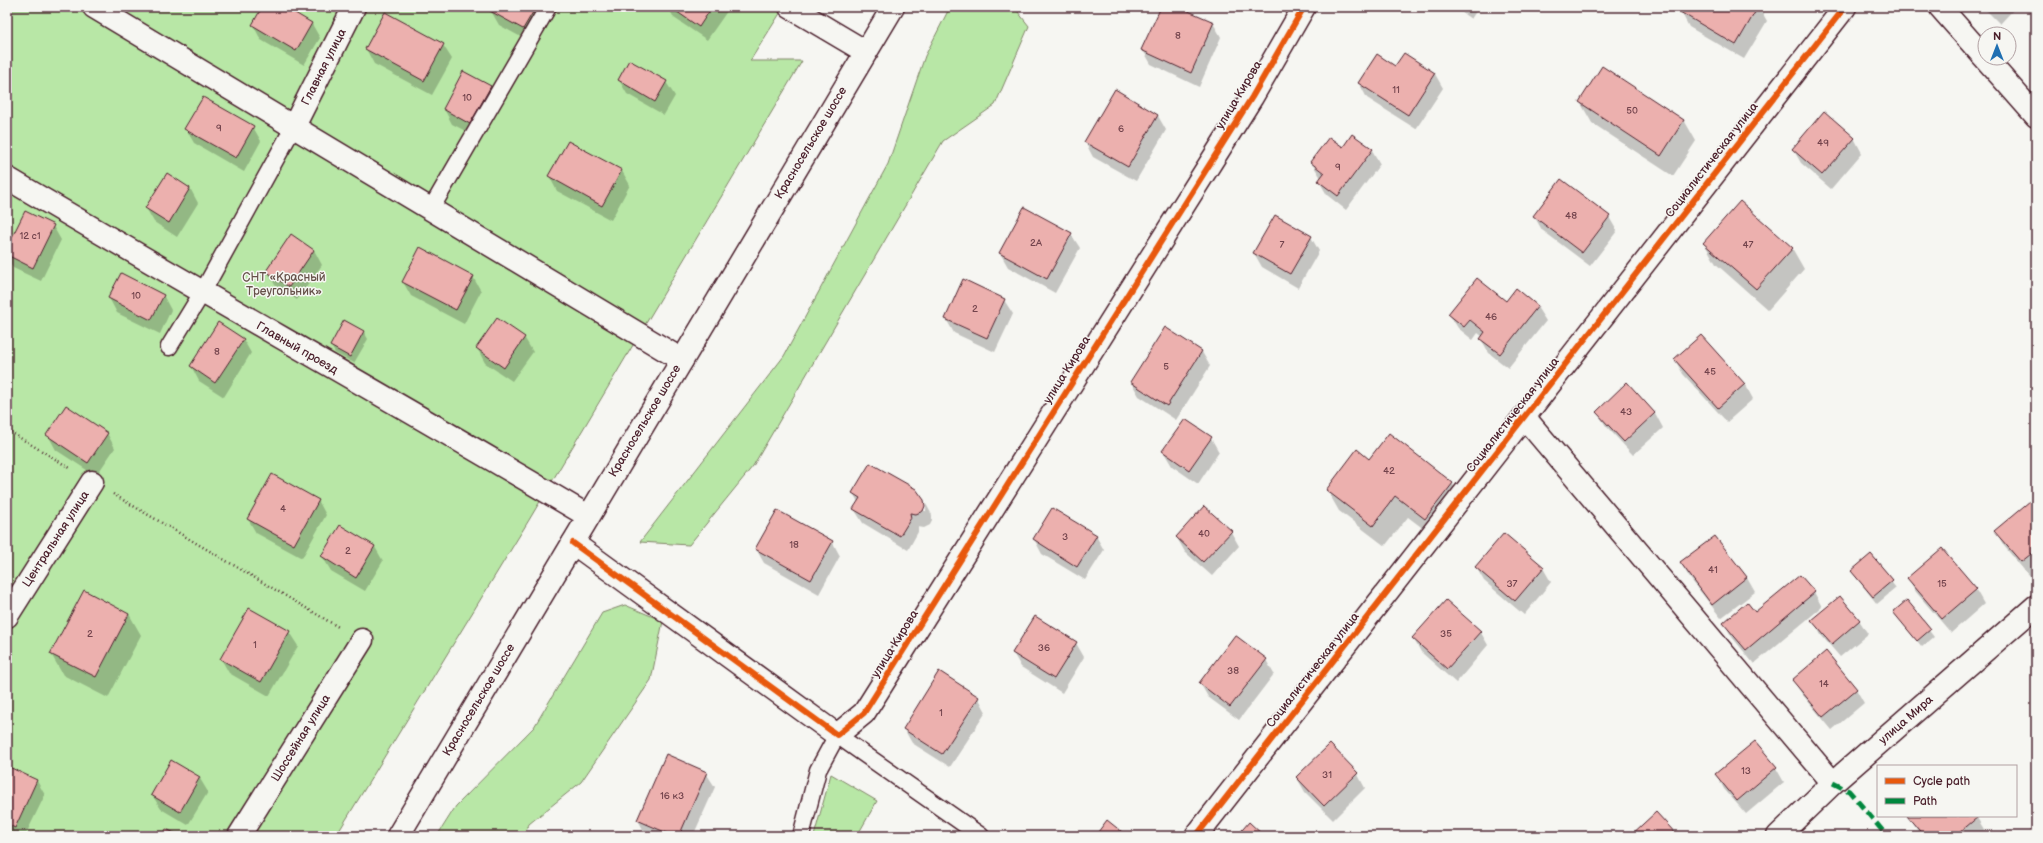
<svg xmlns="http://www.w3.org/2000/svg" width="2043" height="843" font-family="'Balsamiq Sans',sans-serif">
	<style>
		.green { fill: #b8e7a6; stroke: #818368 }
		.shadow { fill: #0003 }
		.building { fill: #ecb0ae; stroke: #4a1f2b }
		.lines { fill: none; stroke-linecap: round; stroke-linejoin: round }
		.service-casing { stroke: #4a1f2b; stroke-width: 19 }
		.minor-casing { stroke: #4a1f2b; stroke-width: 25 }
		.trunk-casing { stroke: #4a1f2b; stroke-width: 25 }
		.path { stroke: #4a1f2b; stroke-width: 2.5; stroke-dasharray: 1 3; stroke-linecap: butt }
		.service { stroke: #f6f6f2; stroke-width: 16 }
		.minor { stroke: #f6f6f2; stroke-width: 22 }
		.trunk { stroke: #f6f6f2; stroke-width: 22 }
		.quiet { stroke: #00873e; stroke-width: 5; stroke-dasharray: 10 5; stroke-linecap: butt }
		.cycleway-casing { stroke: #f6f6f2; stroke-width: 8 }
		.cycleway { stroke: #e8590c; stroke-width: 6 }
		.labels { text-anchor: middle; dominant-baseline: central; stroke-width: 3; stroke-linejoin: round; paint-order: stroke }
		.number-label { font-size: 10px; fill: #72434c }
		.street-label { font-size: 12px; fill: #4a1f2b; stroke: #f6f6f2 }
		.park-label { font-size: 12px; fill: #66514a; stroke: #f6f6f2 }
	</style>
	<rect width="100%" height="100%" fill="#f6f6f2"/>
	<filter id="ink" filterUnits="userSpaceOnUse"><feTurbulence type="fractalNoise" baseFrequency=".025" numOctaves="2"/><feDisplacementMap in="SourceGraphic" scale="8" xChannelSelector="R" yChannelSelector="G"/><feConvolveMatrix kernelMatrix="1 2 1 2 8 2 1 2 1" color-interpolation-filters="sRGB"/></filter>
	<g filter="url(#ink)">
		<!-- green -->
		<path class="green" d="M7,7H784L750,61H802L529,520L336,836H7Z
			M950,7H1014L1029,26L995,105L943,141L753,466L689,545L640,542L784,356L888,164L925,56Z
			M625,605L663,621L651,680L581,782L529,824L523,836H437L456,806L534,727L602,613Z
			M831,774L877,801L857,836H814Z"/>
		<!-- shadow -->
		<path class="shadow" d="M264,7H283L312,24L320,38L304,65L261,40L253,25Z
			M493,7H547L532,43L499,25L491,11Z
			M668,7H730L707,40L674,18Z
			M1162,7H1177L1213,23L1221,37L1199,87L1151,64L1143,50Z
			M1454,7H1479L1471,19Z
			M1684,7H1759L1767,21L1744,59L1689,27L1681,12Z
			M1983,7H2016L2000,24Z
			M443,45L452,59L432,95L374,64L366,49Z
			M630,61L666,82L675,96L664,115L627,94L619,80Z
			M1396,67L1435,74L1443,88L1416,129L1367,98L1359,83Z
			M490,86L498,101L479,138L452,124L444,109Z
			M1115,91L1158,116L1166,130L1136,181L1093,157L1085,142Z
			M1580,102L1684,120L1696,141L1673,176L1592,123Z
			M253,127L261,141L244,172L194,143L186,129Z
			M1854,138L1862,153L1831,189L1801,163L1793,149Z
			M568,142L622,171L630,185L611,220L557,191L549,176Z
			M1343,148L1372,150L1380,164L1346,210L1327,195L1319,181L1321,178L1311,162Z
			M190,188L198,203L177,237L154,222L146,208Z
			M1534,216L1609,217L1617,231L1590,266L1542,230Z
			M53,226L61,240L41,281L13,268L7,257V249Z
			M1071,234L1080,248L1055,293L1008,267L1000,253Z
			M1311,237L1319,251L1298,288L1262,267L1254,253Z
			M1704,243L1792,248L1804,269L1768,310L1716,264Z
			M314,250L322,265L297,300L275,285L267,271Z
			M473,277L481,291L464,324L411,296L403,282Z
			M163,295L171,310L160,334L117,313L109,298Z
			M1004,300L1013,314L995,352L954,333L946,319Z
			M1506,302L1537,307L1546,321L1508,368L1489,353L1481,339L1483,337L1478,333L1473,340L1458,328L1449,314Z
			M345,321L364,332L368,339L354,363L335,353L331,346Z
			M1166,329L1202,352L1210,366L1176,420L1139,396L1131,382Z
			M1701,336L1745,384L1753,399L1727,422L1683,374L1675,360Z
			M524,337L533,352L512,381L485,363L477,348Z
			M243,339L251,353L224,397L199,381L191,366Z
			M1597,412L1655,413L1663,428L1633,455L1606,426Z
			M107,433L115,448L96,476L56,450L48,435Z
			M1211,438L1219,452L1198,484L1172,466L1163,451Z
			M1370,460L1452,483L1464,504L1437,539L1408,517L1385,546L1339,511L1327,490Z
			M853,493L923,500L924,511H926V504L932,515V521L930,525L924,528L918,527V532L908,550L863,523L854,509L858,502Z
			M2036,498V571L2029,576L2004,546L1996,532Z
			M318,500L326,515L302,558L256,533L248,519Z
			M340,527L375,547L383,561L365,591L331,571L322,556Z
			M1231,532L1239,546L1212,576L1185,552L1177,538Z
			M1096,536L1104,550L1085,580L1042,554L1034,539Z
			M1715,537L1747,578L1755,592L1721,618L1689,577L1681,563Z
			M832,541L840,556L819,594L764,563L756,549Z
			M1942,549L1976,590L1984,604L1951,633L1916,592L1908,578Z
			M1871,556L1896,588L1877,604L1852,572Z
			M1476,567L1543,568L1551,582L1524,615L1484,581Z
			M1814,592L1822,607L1754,664L1732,637L1724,623Z
			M1907,602L1934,637L1922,647L1894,612Z
			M129,614L141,635L108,698L63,675L51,654Z
			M1813,620H1859L1868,634L1840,657L1821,635Z
			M1480,631L1488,645L1456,683L1421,652L1413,638Z
			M289,632L298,646L269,696L229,673L221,659Z
			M1076,643L1084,657L1062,693L1021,667L1013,653Z
			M1266,660L1274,674L1239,720L1208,697L1200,683Z
			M1793,680L1856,689L1864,703L1832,730L1802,694Z
			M978,697L986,712L950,767L912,743L904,729Z
			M7,767L37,781L45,795L25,836L7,834Z
			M1776,768L1784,782L1746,814L1724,789L1716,774Z
			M706,773L715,787L693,836L646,835L638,820Z
			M1357,773L1365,788L1333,820L1305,792L1297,778Z
			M199,777L208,792L188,825L161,809L152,795Z
			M1908,816H1976L1985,831L1980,836H1921Z"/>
		<!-- building -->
		<path class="building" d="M262,7H285L312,23L296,51L252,25Z
			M492,7H536L523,29L490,11Z
			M670,7H712L699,27Z
			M1161,7H1179L1214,22L1191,73L1141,50Z
			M1683,7H1758L1736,45L1680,12Z
			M385,12L444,44L424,81L365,49Z
			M1404,53L1435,73L1408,115L1358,83L1377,54L1395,66Z
			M629,60L667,81L655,102L618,80Z
			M1602,66L1684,120L1661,156L1579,102Z
			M463,71L491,86L470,124L443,109Z
			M1115,89L1158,115L1128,167L1084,142Z
			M203,97L254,126L236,158L184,129Z
			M1824,111L1855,138L1822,175L1792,149Z
			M1352,134L1373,149L1338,196L1318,181L1324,173L1310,162L1329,137L1343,147Z
			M568,141L622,170L602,206L548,176Z
			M167,173L190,188L169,223L145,208Z
			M1561,179L1610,216L1582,253L1533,216Z
			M1740,201L1793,248L1756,289L1703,243Z
			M1024,207L1072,233L1047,279L999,253Z
			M25,211L54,225L33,268L7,255V247Z
			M1275,215L1312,236L1290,274L1253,253Z
			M291,234L314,250L289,287L266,271Z
			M420,247L474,276L456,310L402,282Z
			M121,273L164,295L151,320L108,298Z
			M1477,278L1506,301L1516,288L1538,306L1500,354L1480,339L1485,332L1470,320L1464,327L1448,314Z
			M963,279L1005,299L987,338L945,319Z
			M497,318L525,337L504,368L476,348Z
			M344,320L364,331L350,357L330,346Z
			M218,322L244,339L215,383L190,366Z
			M1165,327L1202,351L1167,406L1130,382Z
			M1701,335L1745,384L1718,408L1674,359Z
			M1627,382L1655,413L1624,442L1596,412Z
			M66,405L108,433L88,463L46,435Z
			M1185,419L1212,437L1189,470L1162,451Z
			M1389,433L1453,483L1425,519L1395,496L1373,526L1326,490L1357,449L1369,459Z
			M870,463L916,489L924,500L925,506L923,511L916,514L910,513L911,518L900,536L853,509L860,498L852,493Z
			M272,474L319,500L294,545L247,519Z
			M2036,496V550L2021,562L1994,531Z
			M1204,506L1232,531L1203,562L1176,537Z
			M1052,508L1097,535L1077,567L1033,539Z
			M777,510L833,541L811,580L755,549Z
			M340,525L375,546L356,578L321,556Z
			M1504,533L1544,567L1515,601L1475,567Z
			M1715,536L1747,577L1712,605L1680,562Z
			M1942,548L1977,589L1942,619L1907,578Z
			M1871,554L1893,580L1873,597L1851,571Z
			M1800,575L1815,592L1746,650L1723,623L1747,602L1755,612Z
			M84,590L129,614L96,677L50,654Z
			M1840,596L1860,620L1832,644L1811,620Z
			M1446,600L1481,631L1447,669L1412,638Z
			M1907,600L1931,629L1917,641L1893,612Z
			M249,608L290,631L261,682L220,659Z
			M1035,616L1077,642L1054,679L1012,653Z
			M1235,635L1267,659L1230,707L1199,683Z
			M1826,651L1857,689L1823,717L1792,680Z
			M939,671L979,697L942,754L903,729Z
			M1755,741L1777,767L1737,801L1715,774Z
			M1330,744L1358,773L1324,806L1296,777Z
			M666,754L707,772L679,836H674L637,820Z
			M171,760L200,777L180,812L151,795Z
			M7,766L37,780L15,828L7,824Z
			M1656,812L1678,836H1630Z
			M1907,816H1977L1978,817L1955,836H1924Z
			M1107,820L1127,836H1095Z
			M1249,822L1264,836H1237Z
			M166,829L181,836H162Z"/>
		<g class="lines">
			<!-- service casing -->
			<g class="service-casing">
				<path id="service" d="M431,209L548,7
					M169,347L202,293L294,126
					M801,836L818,770L837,735L981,836"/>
			</g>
			<!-- minor casing -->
			<g class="minor-casing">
				<path id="minor" d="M94,7L682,360
					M790,7L866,52
					M1940,7L2036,116
					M294,126L354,7
					M7,178C200,292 396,402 588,516
					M1525,418L1833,783
					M573,543L837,735L864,713L1252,97L1304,7
					M7,616L92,482
					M239,836L362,640
					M1196,836L1845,7
					M1778,836L1833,783L2036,606"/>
			</g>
			<!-- trunk casing -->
			<g class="trunk-casing">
				<path id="trunk" d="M398,836L893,7"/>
			</g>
			<!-- path -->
			<path class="path" d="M7,430L70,468
				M113,494L340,628"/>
			<!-- service -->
			<use href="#service" class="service"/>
			<!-- minor -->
			<use href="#minor" class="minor"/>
			<!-- trunk -->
			<use href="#trunk" class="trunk"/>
			<!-- quiet -->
			<path class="quiet" d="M1833,783L1849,791L1887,836"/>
			<!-- cycleway casing -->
			<g class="cycleway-casing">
				<path id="cycleway" d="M573,543L837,735L864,713L1252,97L1304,7
					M1196,836L1845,7"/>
			</g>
			<!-- cycleway -->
			<use href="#cycleway" class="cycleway"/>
		</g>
	</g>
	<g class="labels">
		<!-- number labels -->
		<g class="number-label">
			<text x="1178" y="36">8</text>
			<text x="1396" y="90">11</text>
			<text x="467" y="98">10</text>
			<text x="1632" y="111">50</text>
			<text x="219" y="128">9</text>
			<text x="1121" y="129">6</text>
			<text x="1823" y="143">49</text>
			<text x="1338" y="167">9</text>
			<text x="1571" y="216">48</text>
			<text x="30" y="236">12 с1</text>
			<text x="1036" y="243">2А</text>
			<text x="1282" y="245">7</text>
			<text x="1748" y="245">47</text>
			<text x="136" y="296">10</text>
			<text x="975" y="309">2</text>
			<text x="1491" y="317">46</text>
			<text x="217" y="352">8</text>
			<text x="1166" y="367">5</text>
			<text x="1710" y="372">45</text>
			<text x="1626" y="412">43</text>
			<text x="1389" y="471">42</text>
			<text x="283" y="509">4</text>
			<text x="1204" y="534">40</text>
			<text x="1065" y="537">3</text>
			<text x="794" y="545">18</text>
			<text x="348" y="551">2</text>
			<text x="1713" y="570">41</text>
			<text x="1512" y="584">37</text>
			<text x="1942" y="584">15</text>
			<text x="90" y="634">2</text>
			<text x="1446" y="634">35</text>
			<text x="255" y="645">1</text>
			<text x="1044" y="648">36</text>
			<text x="1233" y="671">38</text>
			<text x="1824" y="684">14</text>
			<text x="941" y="713">1</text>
			<text x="1746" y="771">13</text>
			<text x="1327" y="775">31</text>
			<text x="672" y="796">16 к3</text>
		</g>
		<!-- street labels -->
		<g class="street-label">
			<text transform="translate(324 67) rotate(-63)">Главная улица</text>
			<text transform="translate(1239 95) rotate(-59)">улица Кирова</text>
			<text transform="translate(811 143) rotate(-59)">Красносельское шоссе</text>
			<text transform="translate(1712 160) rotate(-52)">Социалистическая улица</text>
			<text transform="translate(297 348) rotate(30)">Главный проезд</text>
			<text transform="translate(1067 370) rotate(-58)">улица Кирова</text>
			<text transform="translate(1513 415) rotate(-52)">Социалистическая улица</text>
			<text transform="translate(645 421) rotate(-59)">Красносельское шоссе</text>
			<text transform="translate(56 539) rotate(-57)">Центральная улица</text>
			<text transform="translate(895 644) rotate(-58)">улица Кирова</text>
			<text transform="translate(1313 670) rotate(-52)">Социалистическая улица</text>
			<text transform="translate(479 700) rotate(-59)">Красносельское шоссе</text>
			<text transform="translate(1906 720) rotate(-41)">улица Мира</text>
			<text transform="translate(301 738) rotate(-58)">Шоссейная улица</text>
		</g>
		<!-- park labels -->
		<g class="park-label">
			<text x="284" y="277">СНТ «Красный<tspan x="284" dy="14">Треугольник»</tspan></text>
		</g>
	</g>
	<!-- margin -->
	<rect width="2043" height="843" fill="none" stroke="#f6f6f2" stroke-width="24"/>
	<rect x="12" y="12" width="2019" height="819" fill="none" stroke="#4a1f2b" stroke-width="1.5" filter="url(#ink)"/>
	<!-- legend -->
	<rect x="1877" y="765" width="140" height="52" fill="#f6f6f2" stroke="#b1a0a2"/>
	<rect x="1885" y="778" width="20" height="6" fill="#e8590c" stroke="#b1a0a2"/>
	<text x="1913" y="785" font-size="12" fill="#4a1f2b">Cycle path</text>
	<rect x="1885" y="798" width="20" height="6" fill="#00873e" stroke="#b1a0a2"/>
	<text x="1913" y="805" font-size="12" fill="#4a1f2b">Path</text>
	<!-- north arrow -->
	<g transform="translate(1997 46)"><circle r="19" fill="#f6f6f2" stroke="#b1a0a2"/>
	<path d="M0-3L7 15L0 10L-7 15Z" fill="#1f6fb2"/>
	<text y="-6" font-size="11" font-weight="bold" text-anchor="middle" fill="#4a1f2b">N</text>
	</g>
</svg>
